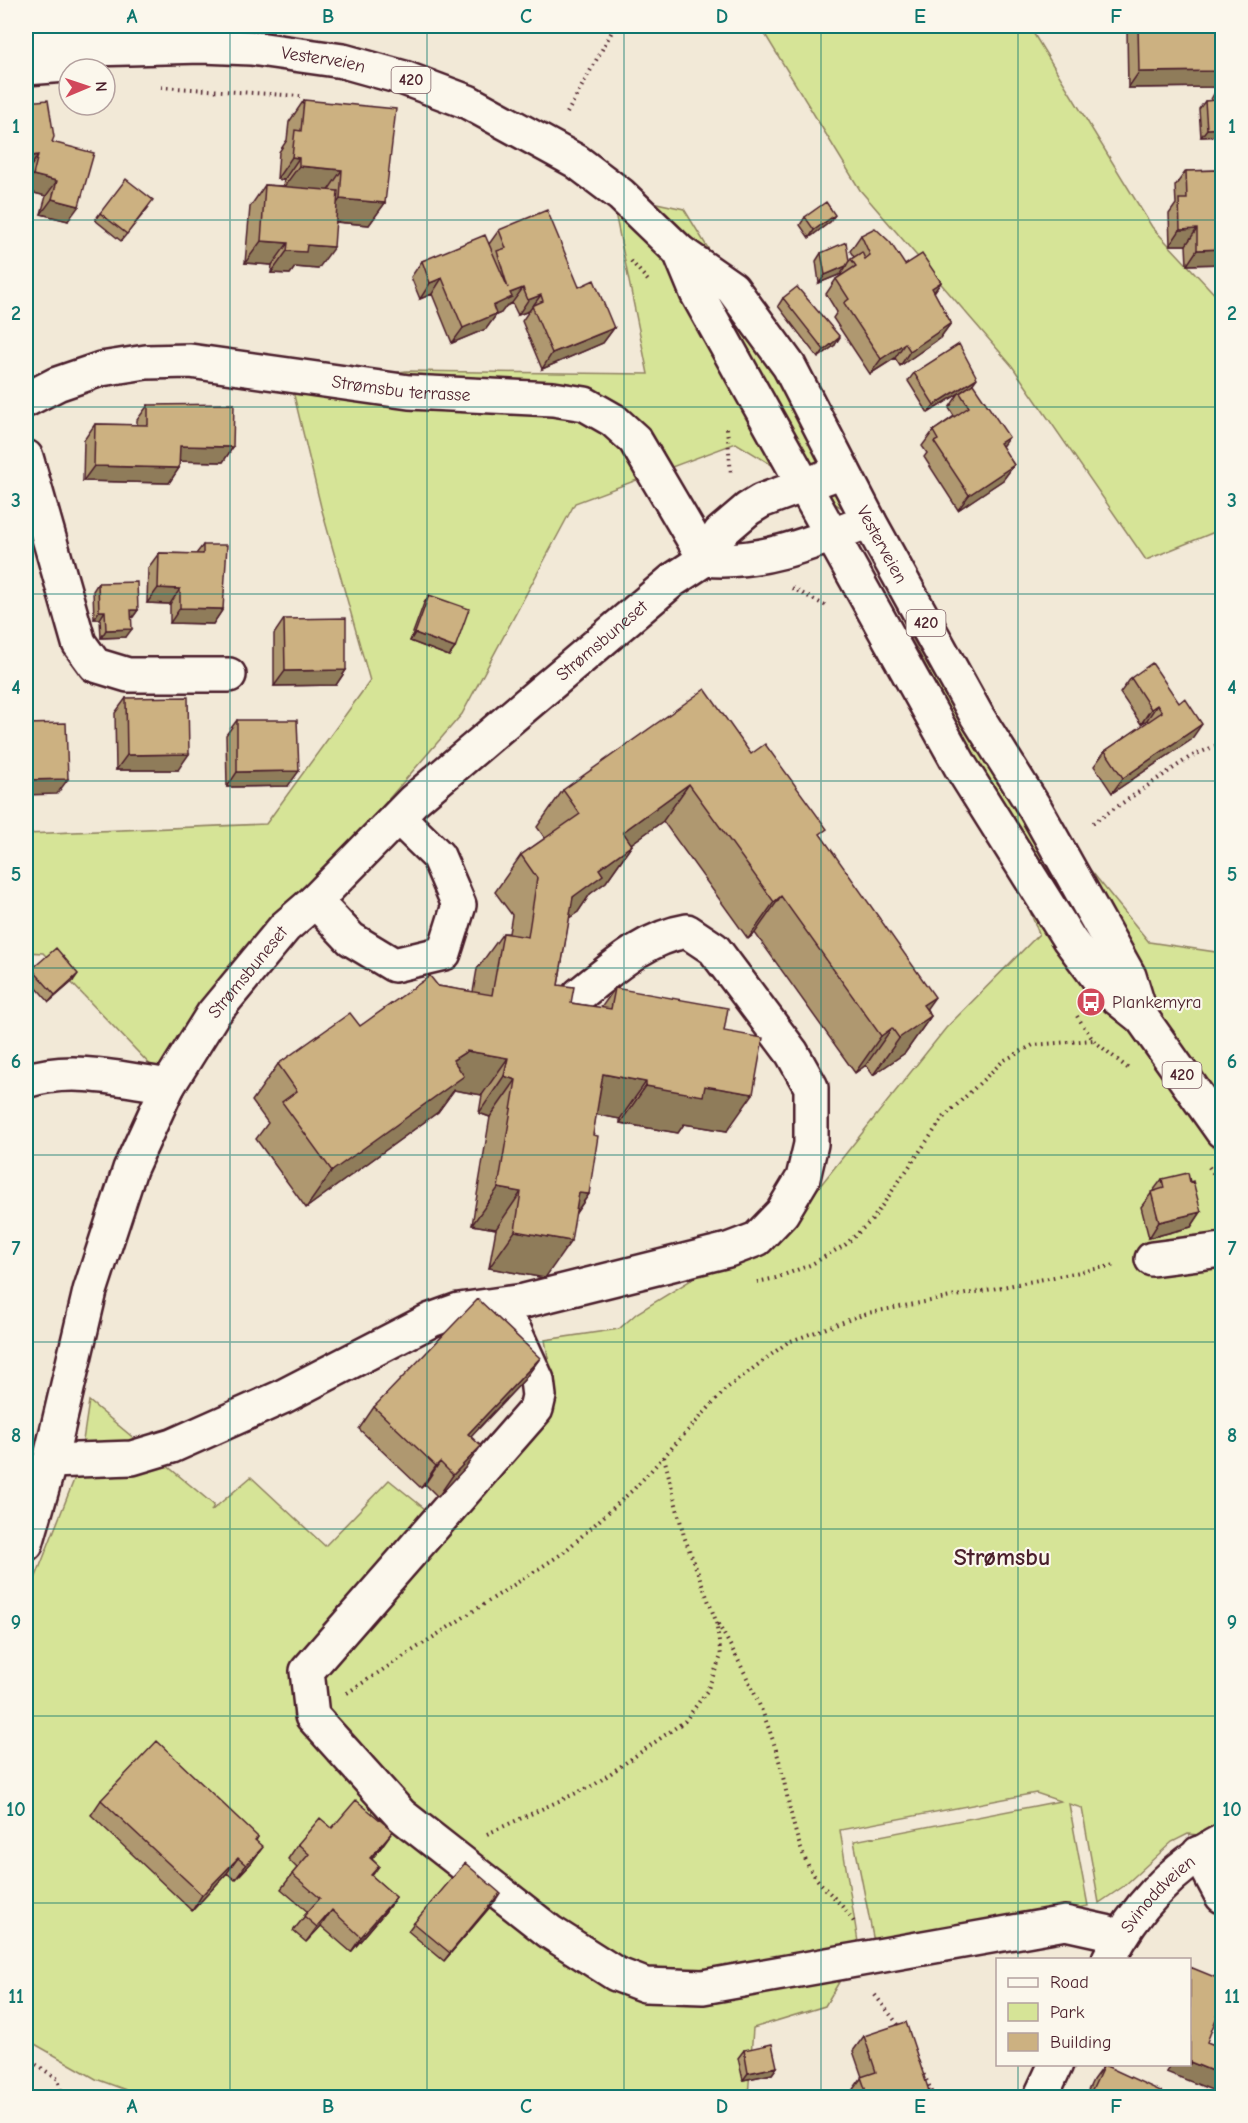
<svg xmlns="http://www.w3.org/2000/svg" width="1248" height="2123" font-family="'Comic Neue',sans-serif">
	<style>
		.green { fill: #d6e497; stroke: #908261; stroke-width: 1.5 }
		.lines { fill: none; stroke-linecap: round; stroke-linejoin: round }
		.minor-casing { stroke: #4a1f2b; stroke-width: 38 }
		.major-casing { stroke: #4a1f2b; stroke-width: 38 }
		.path { stroke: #4a1f2b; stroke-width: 4; stroke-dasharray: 1.5 4.5; stroke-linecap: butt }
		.minor { stroke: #fbf7ec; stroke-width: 33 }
		.major { stroke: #fbf7ec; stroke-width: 33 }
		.wall { fill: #af986f; stroke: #4a1f2b; stroke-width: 1.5 }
		.shaded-wall { fill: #8f7c5a; stroke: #4a1f2b; stroke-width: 1.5 }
		.building { fill: #ccb181; stroke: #4a1f2b; stroke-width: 1.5 }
		.grid { fill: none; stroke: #0f766e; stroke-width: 1.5; stroke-opacity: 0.55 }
		.labels { text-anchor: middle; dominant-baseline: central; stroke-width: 4.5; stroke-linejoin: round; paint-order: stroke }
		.shield { fill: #fbf7ec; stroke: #7f6065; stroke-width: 1.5 }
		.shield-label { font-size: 16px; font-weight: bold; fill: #4a1f2b }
		.street-label { font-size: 18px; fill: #4a1f2b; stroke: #fbf7ec }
		.poi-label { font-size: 18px; fill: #4a1f2b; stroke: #fbf7ec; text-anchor: start }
		.district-label { font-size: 24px; font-weight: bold; fill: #4a1f2b; stroke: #fbf7ec }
		.neatline { fill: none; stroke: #0f766e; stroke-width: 2 }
		.grid-label { font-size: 20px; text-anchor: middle; font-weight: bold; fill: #0f766e }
	</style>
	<rect width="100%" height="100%" fill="#f2e9d7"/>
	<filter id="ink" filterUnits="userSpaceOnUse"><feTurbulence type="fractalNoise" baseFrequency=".0167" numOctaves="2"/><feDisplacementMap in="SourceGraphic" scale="12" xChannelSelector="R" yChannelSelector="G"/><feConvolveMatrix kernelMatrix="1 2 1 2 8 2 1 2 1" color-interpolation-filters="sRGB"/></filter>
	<g filter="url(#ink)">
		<!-- green -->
		<path class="green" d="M760,26H1029L1152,227L1222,302V529L1146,560L1012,366L860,190Z
			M611,193L684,209L930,611L1048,818L1149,942L1222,953V1837L1188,1834L1172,1842L1124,1886L1099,1903L1082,1808L1069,1804L1088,1906L875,1947L854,1841L1060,1801L1036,1793L840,1830L859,1948L825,2006L753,2028L748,2097H145L96,2079L26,2039V1602L79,1467L89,1401L214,1505L211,1511L251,1477L325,1546L389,1480L445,1525L554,1392L545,1340L619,1329L637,1313L796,1216L946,1028L1039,934L953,719L847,511L736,443L575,503L462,714L305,896L159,1074L43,953L26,952V834L266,824L370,681L321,507L292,387L406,371L648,374Z"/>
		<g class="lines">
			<!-- minor casing -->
			<g class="minor-casing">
				<g id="minor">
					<path id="s1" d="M26,400L57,384L101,369L146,362L190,361L409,392L553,399L585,404L613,420L635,440L705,559"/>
					<path d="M26,457L79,643L95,665L128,675H229"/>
					<path d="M705,559C761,565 817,541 869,521"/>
					<path d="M315,901L351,939L394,965L444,953L459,905L438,856L398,817"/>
					<path d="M26,1081C70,1066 123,1079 168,1086"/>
					<path d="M1152,1259L1222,1250"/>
					<path d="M482,1309L501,1315L515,1332L537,1380L539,1396L536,1409L307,1671L312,1716L401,1815L550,1932L616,1974L645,1985L703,1987L1065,1923L1106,1932L1118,1940"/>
					<path d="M50,1461L132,1458L172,1446L282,1397L431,1320L459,1310L524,1301L728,1250L757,1239L782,1213L803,1178L811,1144V1087L792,1053L714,949L687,931C644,938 612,969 579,995"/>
					<path id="s2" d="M26,1544L50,1461L90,1291L130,1169L168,1086L213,1014L285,927L315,901L413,801L673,580L705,559L720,533L748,509L761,501L843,471"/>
					<path d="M1199,1853L1222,1896"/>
					<path id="s3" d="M1109,1959C1133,1910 1174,1866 1222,1841"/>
					<path d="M1040,2098L1056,2064"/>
				</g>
			</g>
			<!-- major casing -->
			<g class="major-casing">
				<g id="major">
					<path d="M26,39L76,38L92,49"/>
					<path id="s4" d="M26,68L66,65L92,49L202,46L251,48L343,61L404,78L468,102L576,161L621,195L680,252L732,288L789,366L869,521L977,716L1036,810L1129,976L1142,1018"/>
					<path d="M680,252L697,293L961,767L1069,939L1107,990L1142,1018L1222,1131"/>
				</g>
			</g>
			<!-- path -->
			<path class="path" d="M161,87L300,96
				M567,113L615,26
				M631,261L650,283
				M727,428L731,474
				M792,588L828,607
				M1093,823L1190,757L1222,743
				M1077,1016L1093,1040L1130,1070
				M1209,1167L1222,1186
				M757,1282L776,1278L810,1265L845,1245L872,1220L943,1118L1003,1061L1033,1045L1093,1040
				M718,1624C742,1665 763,1707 777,1753C788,1791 791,1832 809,1867C819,1887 843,1902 855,1924
				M347,1693L563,1553L634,1489L727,1388L788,1342L868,1313L1116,1265
				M487,1834L594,1785L685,1721L707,1691L721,1656L716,1621L684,1536L664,1457
				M875,1995L900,2027
				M26,2058L58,2079L63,2098
				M921,2069L935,2098"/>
			<!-- minor -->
			<use href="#minor" class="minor"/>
			<!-- major -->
			<use href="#major" class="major"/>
		</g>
		<!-- wall -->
		<path class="wall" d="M1131,26H1222L1216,87L1128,88L1127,31Z
			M1215,92H1222V136L1201,137L1199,109L1205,101H1210Z
			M304,100L385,203L369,225L336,222L318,269L295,267L290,274L271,273L272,265L245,263L250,207L265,185L283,186L284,180L277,179L279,152L287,140L289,122Z
			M26,102L52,142L68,221L41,214L46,196L26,191V178L28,171H26Z
			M1222,170V264L1187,265L1186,245H1170L1169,214L1176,204L1175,186L1186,171Z
			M148,208L121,241L95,220L100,213Z
			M805,217L830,222L809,238L800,225Z
			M499,230L579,287L614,328L603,343L542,369L522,321L529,311L518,315L512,303L506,306L501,313L496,315L486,329L452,343L432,294L420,299L411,277L422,261L489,244Z
			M861,235L905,265L941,282L934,292L951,323L940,338L900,366L895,358L870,374L833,318L837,312L826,294L836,279L841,276V274L819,283L816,261L821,253L849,261L854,257L850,251Z
			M783,298L835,345L818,358L778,306Z
			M914,373L972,385L1002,447L1014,465L1003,480L958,510L924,457L927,453L922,446L933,431L954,416L949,408L959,393L928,413L908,381Z
			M148,405L233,447L223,462L180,461L179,468L169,483L83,481L84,440L95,424L137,425V420Z
			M203,545L223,609L213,624L170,623V604L147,603L148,568L159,553L196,554Z
			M98,583L138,610L133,617L131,618L126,637L101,638L100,619H94L93,591Z
			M429,595L455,648L449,656L410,641L424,603Z
			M284,619L346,670L336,685L274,686V634Z
			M1131,678L1191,740L1112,793L1094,766L1105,751L1148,722L1147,720L1141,724L1120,693Z
			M126,698L178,770H116L115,713Z
			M237,720L288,786L227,787L226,735Z
			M751,754L822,837L931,1016L905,1053L873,1075L866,1065L855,1073L755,933L748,939L663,821L631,844L632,845L606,882L590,894L578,912L569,918L558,985L571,1003L601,1008L615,988L724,1031L727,1131L684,1124L678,1133L620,1123V1119L596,1114L593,1135L589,1194L576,1213L545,1278L489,1268L496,1229L472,1225L490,1117L479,1113L482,1095L454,1090L438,1112L306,1208L256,1139L268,1123L252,1101L278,1064L360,1026L438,986L473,992L477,969L503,933H509L512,915L495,892L521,855L545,838L537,827L563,790Z
			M32,969L73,981L49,1002L27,977Z
			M1162,1179L1190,1182L1201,1212L1191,1227L1149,1238L1141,1207Z
			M540,1358L524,1380L471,1437L465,1468L438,1497L425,1484L421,1488L359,1429L374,1407Z
			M101,1800L258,1837L256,1841L252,1862L235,1880L227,1873L192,1911L91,1815Z
			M332,1828L382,1846L372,1859L379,1866L372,1876L396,1897L385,1912L351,1952L321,1926L306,1942L293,1931L308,1912L281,1889L297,1868L288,1859L298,1844Z
			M495,1901L444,1961L408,1931L414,1923Z
			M864,2036L924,2097H852L851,2092L862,2077L853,2051Z
			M744,2050L777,2067L772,2074L743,2080L738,2058Z
			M1104,2065L1163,2097H1165H1085L1093,2080Z"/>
		<!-- shaded-wall -->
		<path class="shaded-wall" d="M1222,71V78L1216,87L1128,88L1139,72Z
			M1222,128V136L1201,137L1207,129Z
			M38,155L28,171H26V157Z
			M292,157L299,158L284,180L277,179Z
			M299,166L342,170L327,192L283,188Z
			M33,175L57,181L46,196L26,191V185Z
			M52,199L79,206L68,221L41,214Z
			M340,199L385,203L369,225L325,221Z
			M835,215L830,222L809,238L814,230Z
			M1197,229L1186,245H1170L1180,230Z
			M261,241L288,243L272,265L245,263Z
			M307,245L334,247L318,269L295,267L290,274L271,273L287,251Z
			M1222,249V264L1187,265L1197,250Z
			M846,266L841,274L819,283L825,275Z
			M442,278L432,294L420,299L430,283Z
			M941,282L930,298L932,288Z
			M523,288L512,303L506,306L501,313L496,315L486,329L452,343L463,328L510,293Z
			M541,295L529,311L518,315L528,300Z
			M951,323L940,338L900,366L910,351Z
			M614,328L603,343L542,369L552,353Z
			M840,337L835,345L818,358L824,350Z
			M905,343L895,358L870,374L881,359Z
			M977,378L972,385L928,413L934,405Z
			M1009,437L998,452L1000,443Z
			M180,446L233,447L223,462L169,461Z
			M1014,465L1003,480L958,510L969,495Z
			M94,466L179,468L169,483L83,481Z
			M158,588L180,589L170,604L147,603Z
			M180,608L223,609L213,624L170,623Z
			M131,610H138L133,617L126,618Z
			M99,611H105L100,619H94Z
			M132,629L126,637L101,638L106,630Z
			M415,633L455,648L449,656L410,641Z
			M346,670L336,685L274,686L285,671Z
			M1157,705L1147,720L1141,724L1151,709Z
			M1202,724L1191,740L1112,793L1123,778Z
			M189,754L178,770H116L127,755Z
			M299,771L288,786L227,787L237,772Z
			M68,779L57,794L26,795V780Z
			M689,784L663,821L597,868L623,832Z
			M632,845L606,882L590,894L578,912L547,933L573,897L599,869Z
			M781,896L755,933L748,939L774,902Z
			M78,974L73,981L49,1002L55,995Z
			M935,997L913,1028L931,1016L905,1053L873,1075L923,1005Z
			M892,1028L866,1065L855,1073L881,1036Z
			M467,1051L508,1058L482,1095L454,1090L438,1112L306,1208L332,1171L453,1060Z
			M603,1074L646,1082L620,1119L577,1111Z
			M504,1076L516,1080L490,1117L479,1113Z
			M646,1086H705L753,1094L727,1131L684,1124L678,1133L620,1123Z
			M498,1188L521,1192L496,1229L472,1225Z
			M579,1193L589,1194L563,1231Z
			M1201,1212L1191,1227L1149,1238L1159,1222Z
			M515,1231L571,1241L545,1278L489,1268Z
			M540,1358L524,1380L452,1456L468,1434Z
			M481,1446L465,1468L438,1497L453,1475Z
			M440,1462L425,1484L421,1488L436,1466Z
			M393,1831L382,1846L360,1873L370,1858Z
			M263,1847L252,1862L235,1880L246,1865Z
			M238,1858L227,1873L192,1911L202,1895Z
			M500,1893L495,1901L444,1961L450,1953Z
			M396,1897L385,1912L351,1952L361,1937Z
			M332,1910L321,1926L306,1942L317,1927Z
			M1190,2062L1222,2075V2084L1217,2092L1166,2072L1171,2064H1190Z
			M777,2067L772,2074L743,2080L748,2073Z
			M929,2091L924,2097H909Z"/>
		<!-- building -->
		<path class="building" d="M1138,26H1222V71L1139,72Z
			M1215,92H1222V128L1207,129L1205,101L1216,100Z
			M48,100L54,137L52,142L94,153L79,206L52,199L57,181L33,175L38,155L26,157V102Z
			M304,100L396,109L385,203L340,199L342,170L299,166V158L292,157L295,130L301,131Z
			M1222,170V249L1197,250V229L1180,230L1179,199H1187L1186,171Z
			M126,179L153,200L127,234L100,213Z
			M265,185L338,191L334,247L307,245L306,252L287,251L288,243L261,241Z
			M826,202L835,215L814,230L805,217Z
			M547,210L579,287L594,280L614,328L552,353L532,306L543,301L541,295L528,300L523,288L510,293L512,297L493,306L496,314L463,328L442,278L430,283L422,261L485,235L508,288L497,251L506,248L499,230Z
			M875,228L890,242L905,265L922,254L941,282L932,288L951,323L910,351L905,343L881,359L844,303L849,299L836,279L856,266L851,259L862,252L865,259L870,255L861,235Z
			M846,242L849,261L846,266L825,275L821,253Z
			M797,287L840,337L824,350L783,298Z
			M959,344L977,378L934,405L914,373Z
			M973,384L1009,437L1000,443L1014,465L969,495L934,442L938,440L933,431L969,407L960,393Z
			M234,404L233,447L180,446L179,468L94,466L95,424L148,425V405Z
			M203,545H227L223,609L180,608V589L158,588L159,553L203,554Z
			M137,582L138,610H131L132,629L106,630L105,611H99L98,583Z
			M429,595L469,609L455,648L415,633Z
			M346,618V670L285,671L284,619Z
			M1152,663L1179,703L1185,698L1202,724L1123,778L1105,751L1162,712L1157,705L1151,709L1131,678Z
			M705,689L751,754L765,744L827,829L820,834L935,997L923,1005L931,1016L899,1038L892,1028L881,1036L781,896L774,902L689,784L623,832L632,845L599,869L603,875L573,897L558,985L574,987L571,1003L611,1009L615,988L728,1008L724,1031L763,1038L753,1094L705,1086L703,1096L646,1086V1082L603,1074L593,1135L598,1136L589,1194L579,1193L571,1241L515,1231L521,1192L498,1188L516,1080L504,1076L508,1058L467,1051L453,1060L464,1076L332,1171L282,1102L297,1091L278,1064L350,1013L360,1026L430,976L438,986L492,995L503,933L528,937L537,878L521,855L580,814L563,790Z
			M188,697L189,754L127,755L126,698Z
			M237,720H297L299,771L237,772Z
			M66,723L68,779L26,780V724Z
			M56,948L78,974L55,995L32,969Z
			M1188,1173L1190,1182L1193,1181L1201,1212L1159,1222L1151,1192L1164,1188L1162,1179Z
			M478,1299L540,1358L468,1434L481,1446L453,1475L440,1462L436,1466L374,1407Z
			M157,1741L258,1837L255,1840L263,1847L246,1865L238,1858L202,1895L101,1800Z
			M356,1800L393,1831L370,1858L379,1866L371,1875L396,1897L361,1937L332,1910L317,1927L304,1916L320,1898L292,1874L309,1854L298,1844L320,1818L332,1828Z
			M465,1863L500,1893L450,1953L414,1923Z
			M1190,1967L1222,1980V2004L1207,2042L1222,2048V2075L1190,2062Z
			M906,2022L929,2091L909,2097H868L861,2077L876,2072L864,2036Z
			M772,2044L777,2067L748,2073L744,2050Z
			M1104,2065L1165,2093L1163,2097H1165H1089Z"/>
	</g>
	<!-- grid -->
	<path class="grid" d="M230,26V2098M427,26V2098M624,26V2098M821,26V2098M1018,26V1960M26,220H1222M26,407H1222M26,594H1222M26,781H1222M26,968H1222M26,1155H1222M26,1342H1222M26,1529H1222M26,1716H1222M26,1903H1222M1018,2064V2098"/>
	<!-- icons -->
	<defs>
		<g id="bus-disc" transform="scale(1.5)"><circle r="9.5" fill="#d1495b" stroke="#fbf7ec"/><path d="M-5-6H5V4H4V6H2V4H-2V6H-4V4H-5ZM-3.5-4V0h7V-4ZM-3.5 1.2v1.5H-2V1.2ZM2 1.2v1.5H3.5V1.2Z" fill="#fff"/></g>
	</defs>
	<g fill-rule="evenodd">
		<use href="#bus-disc" x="1091" y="1002"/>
	</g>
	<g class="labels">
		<!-- shield labels -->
		<g class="shield">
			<rect x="391.5" y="67" width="39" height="26" rx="4.5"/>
			<rect x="906.5" y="610" width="39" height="26" rx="4.5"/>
			<rect x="1162.5" y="1062" width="39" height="26" rx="4.5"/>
		</g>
		<g class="shield-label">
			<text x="411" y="80">420</text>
			<text x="926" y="623">420</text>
			<text x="1182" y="1075">420</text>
		</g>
		<!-- street labels -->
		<g class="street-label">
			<text stroke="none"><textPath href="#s4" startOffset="303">Vesterveien</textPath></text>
			<text stroke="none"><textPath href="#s1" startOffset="384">Strømsbu terrasse</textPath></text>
			<text stroke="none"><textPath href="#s4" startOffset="1077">Vesterveien</textPath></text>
			<text stroke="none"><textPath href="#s2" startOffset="1106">Strømsbuneset</textPath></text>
			<text stroke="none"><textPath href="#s2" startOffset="620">Strømsbuneset</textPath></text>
			<text stroke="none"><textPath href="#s3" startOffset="82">Svinoddveien</textPath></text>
		</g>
		<!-- poi labels -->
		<g class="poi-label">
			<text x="1112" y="1002">Plankemyra</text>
		</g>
		<!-- district labels -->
		<g class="district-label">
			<text x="1002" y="1557">Strømsbu</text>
		</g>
	</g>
	<!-- margin -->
	<rect width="1248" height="2123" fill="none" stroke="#fbf7ec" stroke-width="66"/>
	<!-- legend -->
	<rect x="996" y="1958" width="195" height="108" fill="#fbf7ec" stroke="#b4a19f" stroke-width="1.5"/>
	<rect x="1008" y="1978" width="30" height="9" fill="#fbf7ec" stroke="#b4a19f" stroke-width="1.5"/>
	<text x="1050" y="1988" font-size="18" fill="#4a1f2b">Road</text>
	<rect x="1008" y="2003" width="30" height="18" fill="#d6e497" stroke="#b4a19f" stroke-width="1.5"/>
	<text x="1050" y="2018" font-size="18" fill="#4a1f2b">Park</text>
	<rect x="1008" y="2033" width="30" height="18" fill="#ccb181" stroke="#b4a19f" stroke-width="1.5"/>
	<text x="1050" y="2048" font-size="18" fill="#4a1f2b">Building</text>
	<!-- north arrow -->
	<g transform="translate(87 87) rotate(88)"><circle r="28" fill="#fbf7ec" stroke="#b4a19f" stroke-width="1.5"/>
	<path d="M0-4.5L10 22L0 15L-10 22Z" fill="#d1495b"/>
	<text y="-9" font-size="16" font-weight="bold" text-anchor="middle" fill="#4a1f2b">N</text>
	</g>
	<rect x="33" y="33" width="1182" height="2057" class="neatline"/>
	<g class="grid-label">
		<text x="132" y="23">A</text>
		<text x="328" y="23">B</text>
		<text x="526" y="23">C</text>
		<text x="722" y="23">D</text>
		<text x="920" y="23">E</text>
		<text x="1116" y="23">F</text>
		<text x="16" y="133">1</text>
		<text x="1232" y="133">1</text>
		<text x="16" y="320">2</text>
		<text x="1232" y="320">2</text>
		<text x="16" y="507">3</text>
		<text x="1232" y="507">3</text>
		<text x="16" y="694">4</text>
		<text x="1232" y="694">4</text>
		<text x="16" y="881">5</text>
		<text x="1232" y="881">5</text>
		<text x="16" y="1068">6</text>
		<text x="1232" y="1068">6</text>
		<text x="16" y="1255">7</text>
		<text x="1232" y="1255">7</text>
		<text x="16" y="1442">8</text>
		<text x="1232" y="1442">8</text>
		<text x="16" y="1629">9</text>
		<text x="1232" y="1629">9</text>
		<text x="16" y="1816">10</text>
		<text x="1232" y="1816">10</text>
		<text x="16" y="2003">11</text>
		<text x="1232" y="2003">11</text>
		<text x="132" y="2113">A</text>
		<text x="328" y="2113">B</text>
		<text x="526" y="2113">C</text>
		<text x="722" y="2113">D</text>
		<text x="920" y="2113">E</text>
		<text x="1116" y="2113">F</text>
	</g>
</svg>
